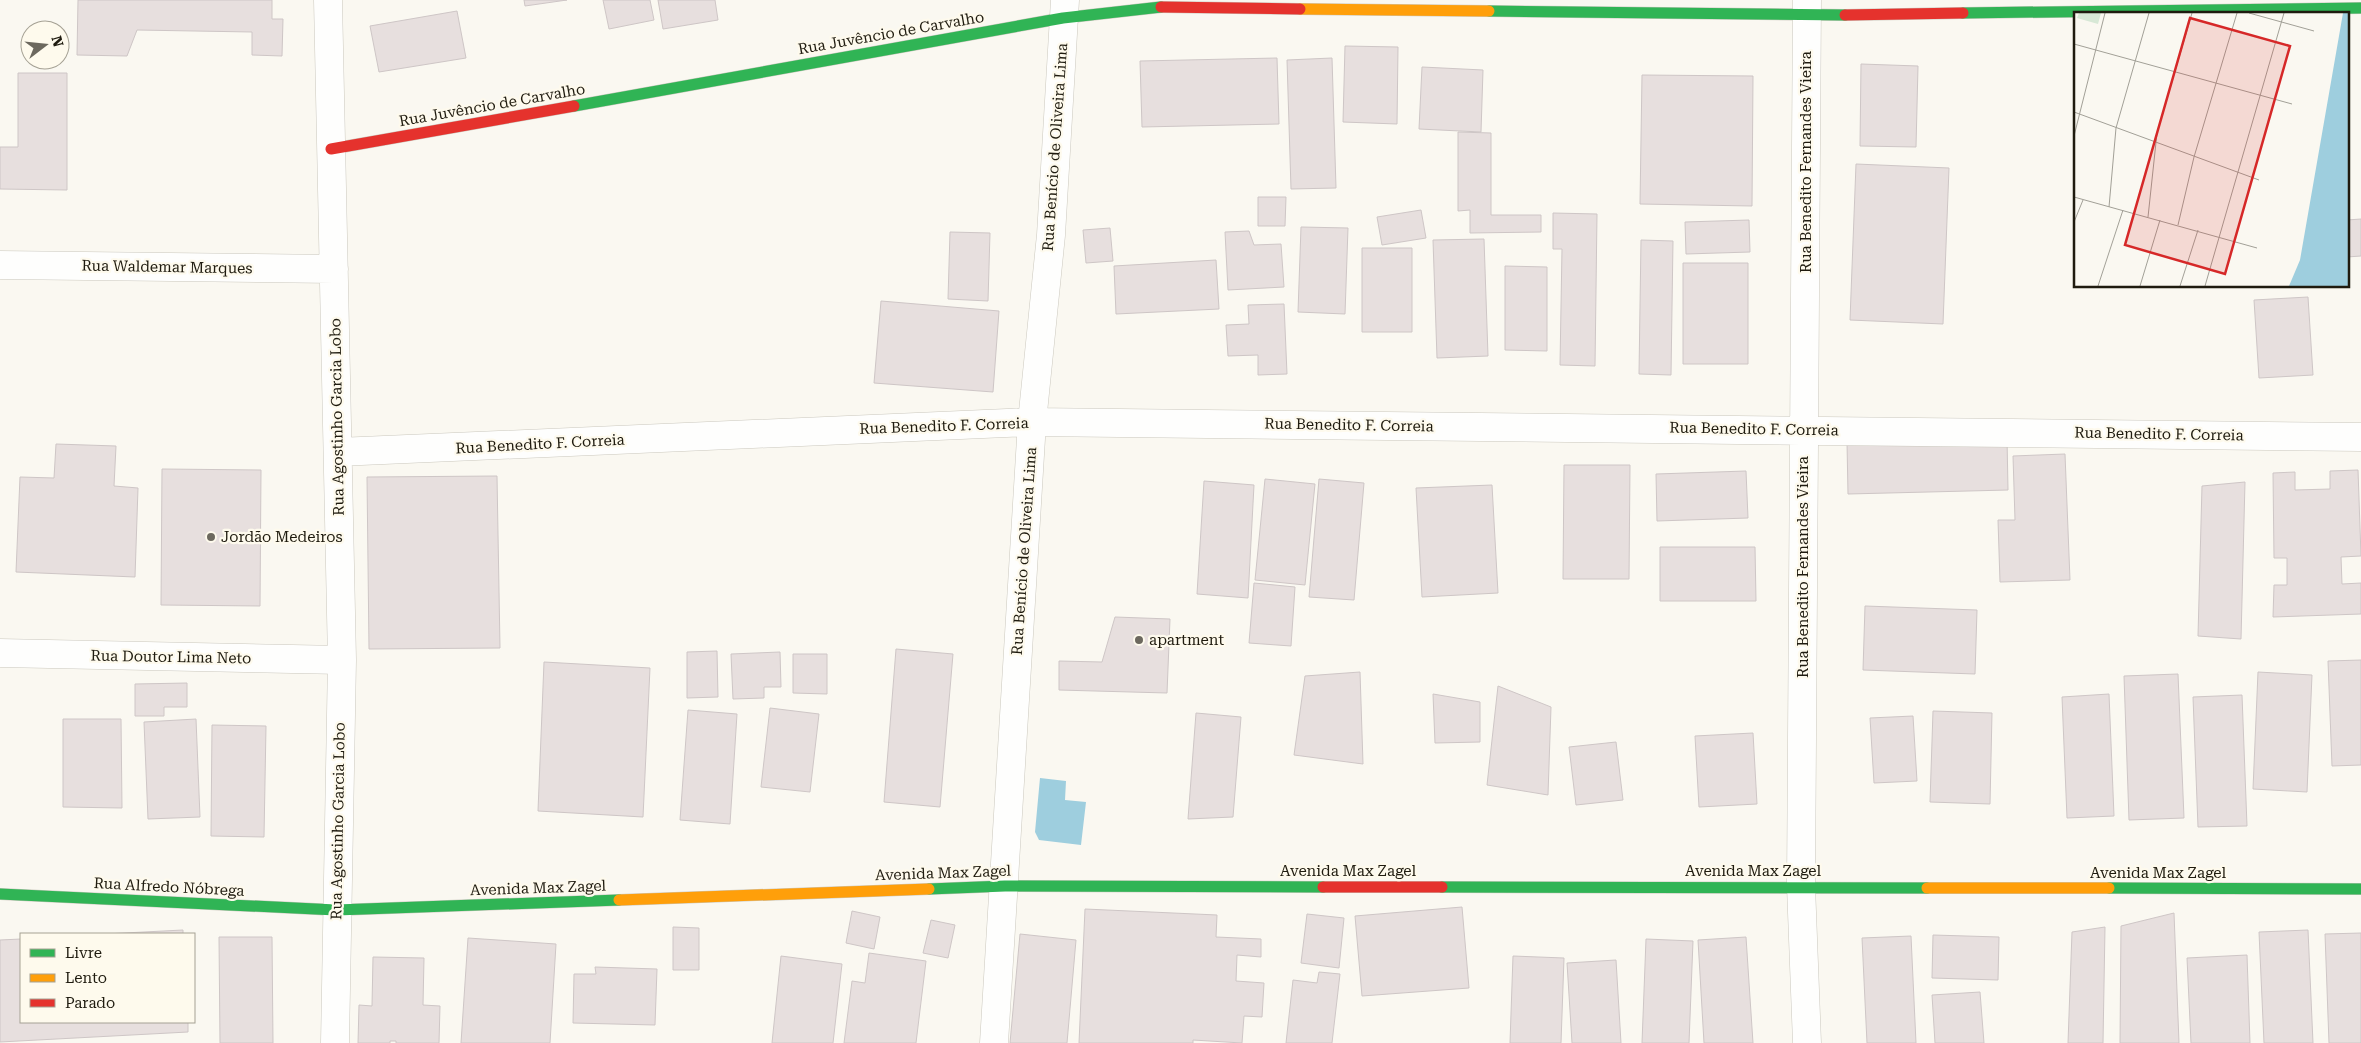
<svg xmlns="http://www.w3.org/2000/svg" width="2361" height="1043" font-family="'Roboto Serif',serif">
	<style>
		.water { fill: #9ecede }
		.building { fill: #e7dfde; stroke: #cec6c6 }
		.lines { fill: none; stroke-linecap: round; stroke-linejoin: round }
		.street-casing { stroke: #cbc8be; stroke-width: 29 }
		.fast-casing { stroke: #cbc8be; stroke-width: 12 }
		.slow-casing { stroke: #cbc8be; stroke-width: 12 }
		.jam-casing { stroke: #cbc8be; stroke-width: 12 }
		.street { stroke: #fefefd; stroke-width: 28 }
		.fast { stroke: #30b455; stroke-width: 11 }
		.slow { stroke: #ff9f0a; stroke-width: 11 }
		.jam { stroke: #e5322d; stroke-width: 11 }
		.poi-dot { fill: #6c685e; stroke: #fefaed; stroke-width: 2 }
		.labels { text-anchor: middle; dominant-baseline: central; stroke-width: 4.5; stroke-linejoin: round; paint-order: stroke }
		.street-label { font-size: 15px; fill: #1f1b0f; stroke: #fefaed }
		.poi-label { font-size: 15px; fill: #1f1b0f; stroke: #fefaed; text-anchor: start }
		.inset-road { fill: none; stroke: #a2a097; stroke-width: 1 }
		.view { fill: #d62828; fill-opacity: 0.15; stroke: #d62828; stroke-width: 2.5 }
		.inset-edge { fill: none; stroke: #1f1b0f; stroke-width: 2.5 }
	</style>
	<rect width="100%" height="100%" fill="#faf8f1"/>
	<!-- water -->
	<path class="water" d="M1040,778L1066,781L1065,800L1086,802L1081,845L1039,840L1035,832Z"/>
	<!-- building -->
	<path class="building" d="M78,0H272V19H283L282,56L252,55V32L137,30L127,56L77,55Z
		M524,0H567L525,6Z
		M603,0H650L654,20L609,29Z
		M658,0H715L718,20L663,29Z
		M457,11L466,58L379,72L370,26Z
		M1345,46L1398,47L1397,124L1343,122Z
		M1277,58L1279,124L1142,127L1140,61Z
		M1332,58L1336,188L1291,189L1287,60Z
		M1861,64L1918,66L1916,147L1860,146Z
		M1422,67L1483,70L1481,132L1419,129Z
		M18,73H67V190L0,189V147H18Z
		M1642,75L1753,76L1752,206L1640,204Z
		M1458,132L1491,133V215H1541V232L1470,233V210L1458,211Z
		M1856,164L1949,168L1943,324L1850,320Z
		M1258,197H1286L1285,226H1258Z
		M1421,210L1426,238L1382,245L1377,217Z
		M1553,213L1597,214L1595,366L1560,365L1562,249H1553Z
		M2361,219V256L2347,257V220Z
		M1749,220L1750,252L1686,254L1685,222Z
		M1301,227L1348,228L1345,314L1298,312Z
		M1110,228L1113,261L1086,263L1083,230Z
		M1249,231L1254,245L1281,244L1284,287L1228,290L1225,232Z
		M950,232L990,233L988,301L948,299Z
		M1484,239L1488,356L1437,358L1433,240Z
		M1641,240L1673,241L1671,375L1639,374Z
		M1362,248H1412V332H1362Z
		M1216,260L1219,309L1116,314L1114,266Z
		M1683,263H1748V364H1683Z
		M1505,266L1547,267V351L1505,350Z
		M2308,297L2313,375L2259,378L2254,300Z
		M881,301L999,311L993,392L874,383Z
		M1284,304L1287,374L1258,375V355L1228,356L1226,325L1249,324L1248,305Z
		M2007,438L2008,490L1848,494L1847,442Z
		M56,444L116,446L114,486L138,488L135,577L16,572L20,477L54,478Z
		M2065,454L2070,580L2000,582L1998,520H2015L2013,456Z
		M1564,465H1630L1629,579H1563Z
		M162,469L261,470L260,606L161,605Z
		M2358,470L2361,556L2341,557L2342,584L2361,583V614L2273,617L2274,585H2287V558H2274L2273,473L2295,472V490L2330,489V471Z
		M1746,471L1748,518L1657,521L1656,474Z
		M497,476L500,648L369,649L367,477Z
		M1265,479L1315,484L1305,585L1255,580Z
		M1319,479L1364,483L1354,600L1309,597Z
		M1204,481L1254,485L1248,598L1197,594Z
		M2245,482L2241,639L2198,636L2202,486Z
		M1492,485L1498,593L1422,597L1416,488Z
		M1660,547H1755L1756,601H1660Z
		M1254,583L1295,587L1291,646L1249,643Z
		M1865,606L1977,610L1975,674L1863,670Z
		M1115,617L1170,619L1167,693L1059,690V661L1102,662Z
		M896,649L953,654L940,807L884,802Z
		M717,651L718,697L687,698V652Z
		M780,652L781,687H764V698L733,699L731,654Z
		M793,654H827V694L793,693Z
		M2361,660V765L2332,766L2328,661Z
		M544,662L650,668L643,817L538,811Z
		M1360,672L1363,764L1294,755L1305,676Z
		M2258,672L2312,675L2307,792L2253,789Z
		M2178,674L2184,818L2129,820L2124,676Z
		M187,683V707H164V716H135V684Z
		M1498,686L1551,707L1548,795L1487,785Z
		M1433,694L1480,702V742L1435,743Z
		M2109,694L2114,816L2067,818L2062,697Z
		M2242,695L2247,826L2198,827L2193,697Z
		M770,708L819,714L810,792L761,787Z
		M688,710L737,714L730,824L680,820Z
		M1933,711L1992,713L1990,804L1930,802Z
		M1196,713L1241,717L1233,817L1188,819Z
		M1913,716L1917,781L1874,783L1870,718Z
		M63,719H121L122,808L63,807Z
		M196,719L200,817L148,819L144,722Z
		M212,725L266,726L264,837L211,836Z
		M1753,733L1757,804L1699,807L1695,736Z
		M1616,742L1623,800L1576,805L1569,747Z
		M1462,907L1469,988L1362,996L1355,916Z
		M1085,909L1217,915L1216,937L1261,939V957L1237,955L1236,981L1264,983L1262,1017L1244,1016L1242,1043L1193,1040V1043H1079Z
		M852,911L880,917L874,949L846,943Z
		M2174,913L2179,1043H2120L2121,926Z
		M1307,914L1344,918L1339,968L1301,963Z
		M931,920L955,925L948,958L923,953Z
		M673,927L699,928V970H673Z
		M2105,927L2103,1043H2068L2072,932Z
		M183,930V934H105Z
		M2308,930L2313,1043H2264L2259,932Z
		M2361,933V1043H2329L2325,934Z
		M1020,934L1076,940L1067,1043H1010Z
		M1933,935L1999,937L1998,980L1932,978Z
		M1911,936L1916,1043H1867L1862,938Z
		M219,937H272L273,1043H220Z
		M1746,937L1753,1043H1704L1698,940Z
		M468,938L556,944L550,1043H461Z
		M21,939V1022H188V1032L0,1042V940Z
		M1646,939L1693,941L1689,1043H1642Z
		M869,953L926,961L916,1043H844L852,981L865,983Z
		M2247,955L2250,1043H2191L2187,958Z
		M781,956L842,964L833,1043H772Z
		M1513,956L1564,958L1561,1043H1510Z
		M373,957L424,958L423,1005L440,1006L439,1043H396V1041H390V1043H358L359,1005L372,1006Z
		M1616,960L1621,1043H1572L1567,963Z
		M595,967L657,969L655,1025L573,1023L574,974H596Z
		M1319,972L1340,974L1332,1043H1286L1293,980L1317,983Z
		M1980,992L1984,1043H1935L1932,995Z"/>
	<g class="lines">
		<!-- street casing -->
		<g class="street-casing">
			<path id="street" d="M328,0L342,660L335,1043
				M0,265L334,269
				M338,452L1032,422L2361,437
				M0,653L342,660
				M994,1043L1032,422L1051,235L1065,0
				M1807,1043L1801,886L1807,0"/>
		</g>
		<!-- fast casing -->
		<g class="fast-casing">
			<path id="fast" d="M1489,11L1845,15
				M1963,13L2361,8
				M574,106L1063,18L1161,7
				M1442,887L1927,888
				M2109,888L2361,889
				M929,889L1005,886L1323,887
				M0,894L336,910L619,900"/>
		</g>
		<!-- slow casing -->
		<g class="slow-casing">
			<path id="slow" d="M1300,9L1489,11
				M1927,888H2109
				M619,900L929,889"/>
		</g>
		<!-- jam casing -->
		<g class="jam-casing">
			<path id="jam" d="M1161,7L1300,9
				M1845,15L1963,13
				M331,149L574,106
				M1323,887H1442"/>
		</g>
		<!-- street -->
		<use href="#street" class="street"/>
		<!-- fast -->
		<use href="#fast" class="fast"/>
		<!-- slow -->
		<use href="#slow" class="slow"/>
		<!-- jam -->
		<use href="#jam" class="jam"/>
	</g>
	<!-- markers -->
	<g class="poi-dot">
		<circle cx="211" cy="537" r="5"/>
		<circle cx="1139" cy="640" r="5"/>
	</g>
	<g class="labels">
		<!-- street labels -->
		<g class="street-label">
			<text transform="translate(891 33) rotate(-10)">Rua Juvêncio de Carvalho</text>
			<text transform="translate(492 105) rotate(-10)">Rua Juvêncio de Carvalho</text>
			<text transform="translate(1055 147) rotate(-86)">Rua Benício de Oliveira Lima</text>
			<text transform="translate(1806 162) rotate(-90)">Rua Benedito Fernandes Vieira</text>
			<text transform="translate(167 267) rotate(1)">Rua Waldemar Marques</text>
			<text transform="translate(337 417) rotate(-91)">Rua Agostinho Garcia Lobo</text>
			<text transform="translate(1349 425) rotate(1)">Rua Benedito F. Correia</text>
			<text transform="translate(944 426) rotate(-2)">Rua Benedito F. Correia</text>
			<text transform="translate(1754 429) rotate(1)">Rua Benedito F. Correia</text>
			<text transform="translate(2159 434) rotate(1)">Rua Benedito F. Correia</text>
			<text transform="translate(540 444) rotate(-3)">Rua Benedito F. Correia</text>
			<text transform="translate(1024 551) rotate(-86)">Rua Benício de Oliveira Lima</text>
			<text transform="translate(1803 567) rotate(-90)">Rua Benedito Fernandes Vieira</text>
			<text transform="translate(171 657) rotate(1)">Rua Doutor Lima Neto</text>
			<text transform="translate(338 821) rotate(-89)">Rua Agostinho Garcia Lobo</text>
			<text x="1348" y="871">Avenida Max Zagel</text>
			<text x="1753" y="871">Avenida Max Zagel</text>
			<text transform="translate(943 873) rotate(-2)">Avenida Max Zagel</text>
			<text x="2158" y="873">Avenida Max Zagel</text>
			<text transform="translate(169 887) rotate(3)">Rua Alfredo Nóbrega</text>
			<text transform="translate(538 888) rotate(-2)">Avenida Max Zagel</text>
		</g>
		<!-- poi labels -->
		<g class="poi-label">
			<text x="221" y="537">Jordão Medeiros</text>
			<text x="1149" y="640">apartment</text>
		</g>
	</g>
	<!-- overview -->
	<g transform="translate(2074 12)">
		<rect width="275" height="275" fill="#faf8f1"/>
		<path d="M5,1H27L24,12L3,6Z" fill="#d7e8d6"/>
		<path d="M269,1H275V274H215L226,248Z" fill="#9ecede"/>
		<path class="inset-road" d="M175,1L240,19M0,32L218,92M0,100L185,168M0,124L31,1M0,185L183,236M35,195L42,116L75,1M74,205L83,121L118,1M0,210L9,188M104,213L120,145L163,1M24,274L49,198M66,274L86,208M106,274L124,218M131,274L210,1"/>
		<path class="view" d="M116,6L216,34L151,262L51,233Z"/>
		<rect width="275" height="275" class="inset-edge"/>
	</g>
	<!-- legend -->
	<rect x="20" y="933" width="175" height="90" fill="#fefaed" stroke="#a5a194"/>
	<rect x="30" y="949" width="25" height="8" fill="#30b455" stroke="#a5a194"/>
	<text x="65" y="958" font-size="15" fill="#1f1b0f">Livre</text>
	<rect x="30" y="974" width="25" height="8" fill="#ff9f0a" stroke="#a5a194"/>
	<text x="65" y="983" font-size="15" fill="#1f1b0f">Lento</text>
	<rect x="30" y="999" width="25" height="8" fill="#e5322d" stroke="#a5a194"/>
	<text x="65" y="1008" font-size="15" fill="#1f1b0f">Parado</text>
	<!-- north arrow -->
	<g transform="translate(45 45) rotate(74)"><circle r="24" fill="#fefaed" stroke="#a5a194"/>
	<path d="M0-4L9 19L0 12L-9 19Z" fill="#6c685e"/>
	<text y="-8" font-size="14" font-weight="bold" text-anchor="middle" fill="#1f1b0f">N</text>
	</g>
</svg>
